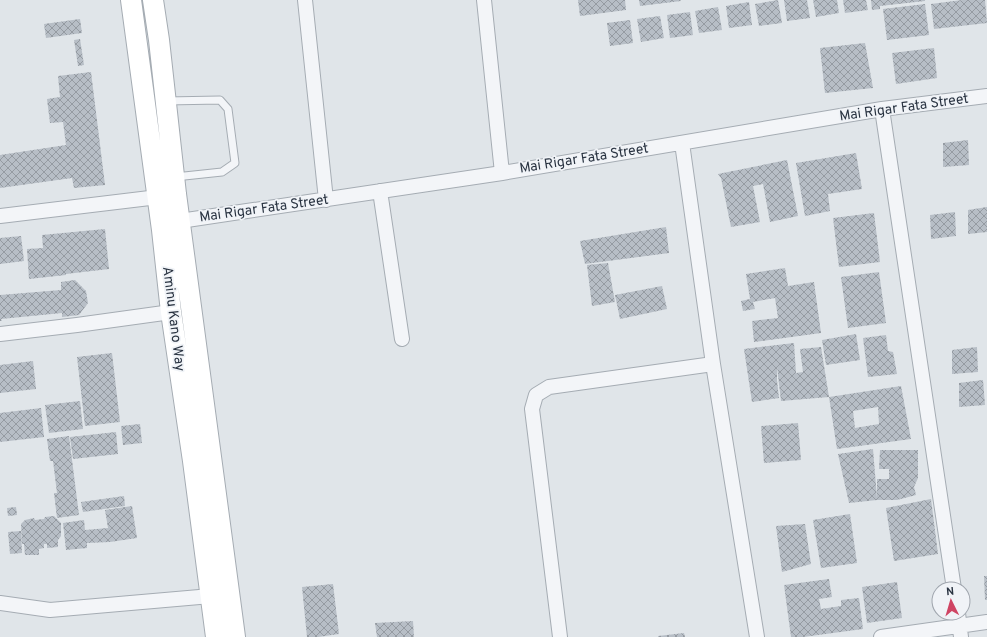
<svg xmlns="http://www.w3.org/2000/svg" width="987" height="637" font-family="Overpass,sans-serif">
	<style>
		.building { fill: url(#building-cross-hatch); fill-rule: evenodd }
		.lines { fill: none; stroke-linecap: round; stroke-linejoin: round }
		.service-casing { stroke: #a5acb3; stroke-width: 9 }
		.minor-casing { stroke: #a5acb3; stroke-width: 16 }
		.secondary-casing { stroke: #a5acb3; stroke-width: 22 }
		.service { stroke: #f3f5f8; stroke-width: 7 }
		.minor { stroke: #f3f5f8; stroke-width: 14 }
		.secondary { stroke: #fff; stroke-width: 20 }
		.labels { text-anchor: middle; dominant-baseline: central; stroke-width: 3.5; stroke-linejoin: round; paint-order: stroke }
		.street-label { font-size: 14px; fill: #293341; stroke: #f0f3f7 }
	</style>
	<defs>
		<pattern id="building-cross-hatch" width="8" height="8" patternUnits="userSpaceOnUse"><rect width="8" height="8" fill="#b7bec6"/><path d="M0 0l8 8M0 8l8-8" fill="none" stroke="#959ba2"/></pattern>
	</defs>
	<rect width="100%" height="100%" fill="#e0e5e9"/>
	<!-- building -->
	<path class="building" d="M578,0H625L626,10L580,16Z
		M639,0H680L681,1L640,6Z
		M778,0L782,23L759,26L755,4Z
		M784,0H807L810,18L787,21Z
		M813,0H837L839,13L816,17Z
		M843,0H866L868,10L845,13Z
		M871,0H925V1L880,6V9L872,10Z
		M962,0H985L987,23L934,29L931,4Z
		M749,2L752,25L729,28L726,6Z
		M925,4L929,35L887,40L883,9Z
		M718,7L722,30L699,33L695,11Z
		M690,12L693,35L670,38L667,15Z
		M660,16L664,38L641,42L637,19Z
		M80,19L82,33L46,38L44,24Z
		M630,20L633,43L610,46L607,23Z
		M80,39L84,65L78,66L74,40Z
		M865,43L873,88L825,93L820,48Z
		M934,48L937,78L896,84L892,53Z
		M91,72L105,185L74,188L72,178L0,188V155L66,145L63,122L50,123L47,99L60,97L58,76Z
		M968,140L969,165L943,167V143Z
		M856,153L862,189L828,194L830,211L805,216L796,163Z
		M787,160L798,216L770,222L763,184L753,186L760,222L731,227L721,178L718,174Z
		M987,207V232L968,234V210Z
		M955,212L956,236L931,239L930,215Z
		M874,213L880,262L839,267L833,218Z
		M666,227L669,253L585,264L580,241Z
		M105,229L109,269L66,274V275L29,279L27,249L43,248L42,235Z
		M21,236L24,261L0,264V238Z
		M608,263L615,302L592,306L587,265Z
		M785,268L788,286L814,282L821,333L754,342L752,321L778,318L775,298L753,302L755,309L743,311L741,301L750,299L746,274Z
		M879,272L886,323L848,328L841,277Z
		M75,280L86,291L88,303L79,315L62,317V313L1,319L2,321H0V295L61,290V282Z
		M662,286L667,309L620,319L615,295Z
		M856,334L860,360L826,365L822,340Z
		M886,335L888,351L893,352L897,374L868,377L863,338Z
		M794,343L796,373L803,372L800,349L821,347L829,397L781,401L777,367V380L779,398L752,402L744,349Z
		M977,347L978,372L952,374V350Z
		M112,353L120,422L85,426L77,357Z
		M33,361L36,389L0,393V365Z
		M983,380L985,405L959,407V383Z
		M901,386L911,439L837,449L829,397ZM878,407L879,424L855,428L853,411Z
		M80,401L83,429L49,433L45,405Z
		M41,408L44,437L0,442V413Z
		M798,423L801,460L764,463L761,426Z
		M140,424L142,443L123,445L121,426Z
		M116,432L118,454L73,459L70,437Z
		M69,436L79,515L57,518L54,493H57L53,461H50L47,439Z
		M873,449L877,498V479H889V469H879L880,450H918V478L914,487L916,495L897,500H877L849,503L838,454Z
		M124,496L125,506L83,512L81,502Z
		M931,499L938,554L894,561L886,508Z
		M132,506L137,538L110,542L87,543V548L66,550L63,523L84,520L85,530L108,528L105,510Z
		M16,507L17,515L8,516L7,508Z
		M850,514L857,563L821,568L813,520Z
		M54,516L61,523V536L58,540V547L47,548V544H44V548L39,549V555H25L24,544H22L21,524L25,520L34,518L35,520L44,519L45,517Z
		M805,524L811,564L782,572L776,526Z
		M21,531L22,553L10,554L8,532Z
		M984,576H987V600H985Z
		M829,579L832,597L819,599L821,609L841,606V600L859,598L863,629L803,637H791L784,585Z
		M897,582L902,618L867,623L862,587Z
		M333,584L339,634L318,637H307L302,587Z
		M413,621L414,637H377L375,623Z
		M684,633L685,637H658V636Z"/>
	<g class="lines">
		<!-- service casing -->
		<g class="service-casing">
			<path id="service" d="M166,101L220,100L228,109L235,163L222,172L175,177"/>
		</g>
		<!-- minor casing -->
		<g class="minor-casing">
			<path id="minor" d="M305,0L326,200
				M484,0L502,173
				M882,109L954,589
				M682,143L713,364L757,637
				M380,191L402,339
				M0,216L158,197
				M180,221L502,173L882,109L987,96
				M0,334L77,325L171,312
				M0,603L50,610L211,596
				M958,613L961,637
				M560,637L532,409L536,395L549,387L713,364
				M881,637L987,622"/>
		</g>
		<!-- secondary casing -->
		<g class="secondary-casing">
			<path id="secondary" d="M131,0L162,230L171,312L193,461L216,637
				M153,0L159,40L176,194L235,637"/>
		</g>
		<!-- service -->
		<use href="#service" class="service"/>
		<!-- minor -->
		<use href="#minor" class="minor"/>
		<!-- secondary -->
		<use href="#secondary" class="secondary"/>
	</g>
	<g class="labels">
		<!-- street labels -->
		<g class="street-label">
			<text transform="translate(904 108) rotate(-8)">Mai Rigar Fata Street</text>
			<text transform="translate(584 159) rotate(-9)">Mai Rigar Fata Street</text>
			<text transform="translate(264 209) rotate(-8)">Mai Rigar Fata Street</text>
			<text transform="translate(173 319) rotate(83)">Aminu Kano Way</text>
		</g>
	</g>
	<!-- north arrow -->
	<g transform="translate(951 601) rotate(355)"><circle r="19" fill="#f0f3f7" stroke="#a0a6ae"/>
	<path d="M0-3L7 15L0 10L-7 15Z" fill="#cf4463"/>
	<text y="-6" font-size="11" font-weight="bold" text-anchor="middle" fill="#293341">N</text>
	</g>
</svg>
